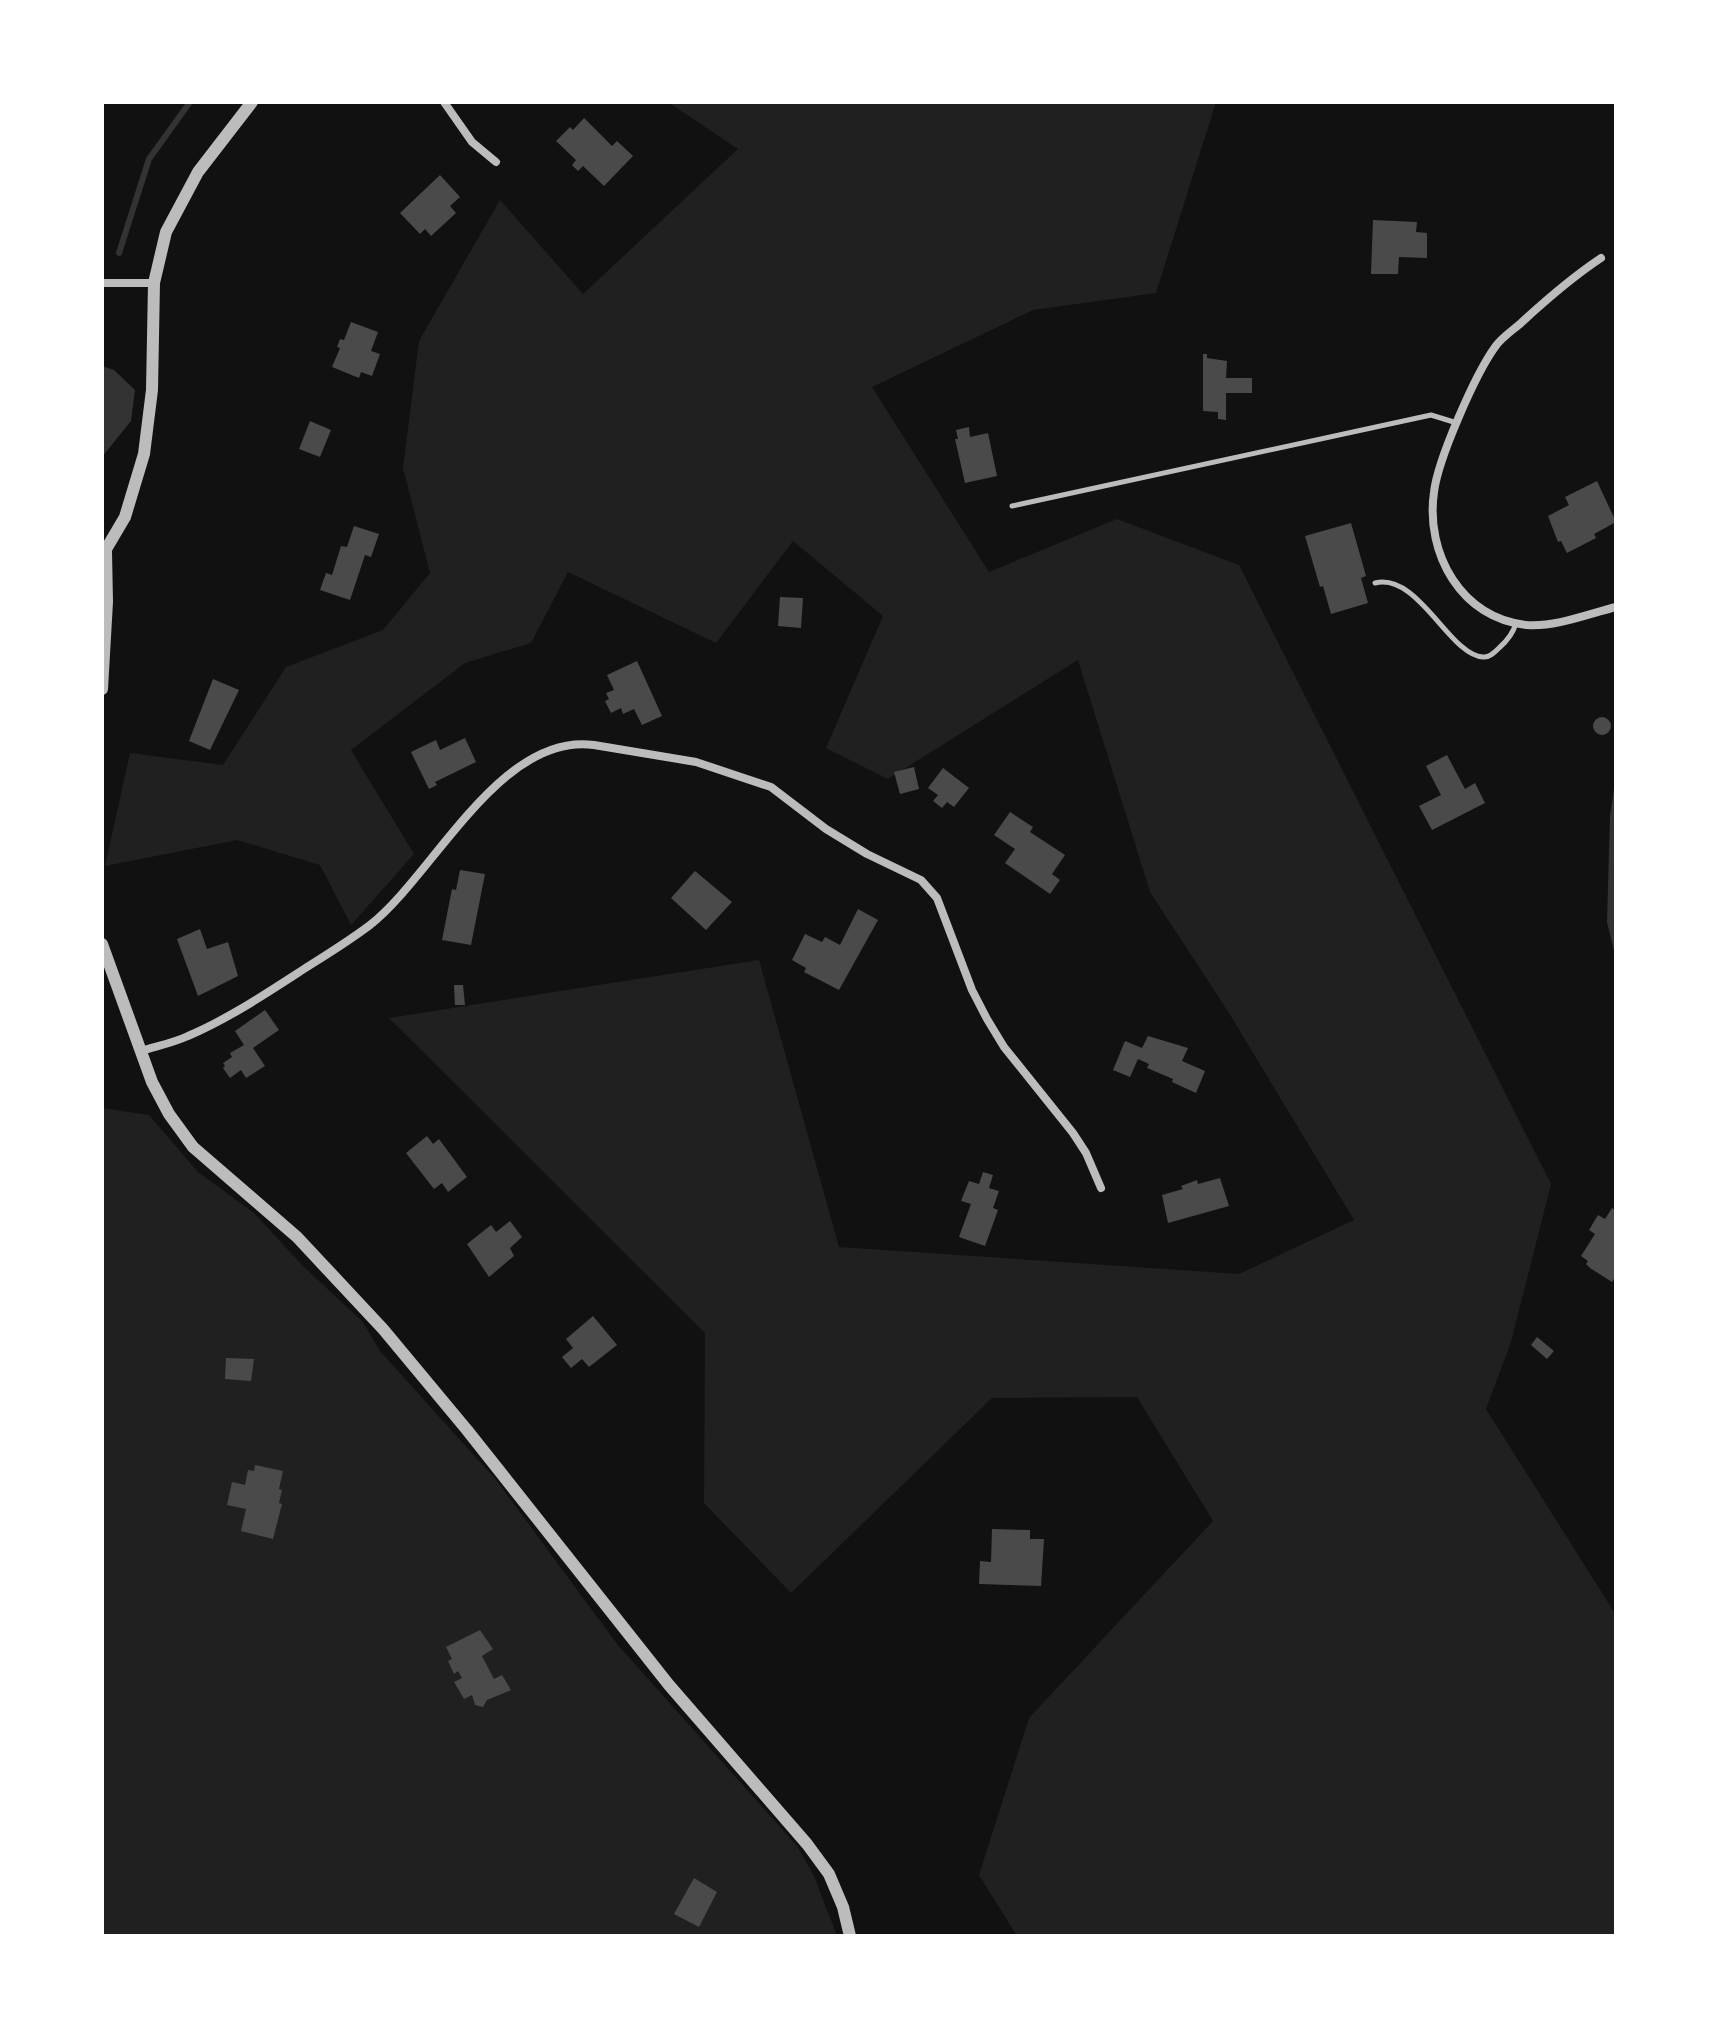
<svg xmlns="http://www.w3.org/2000/svg" width="1718" height="2038" font-family="'Varela Round',sans-serif">
	<style>
		.green { fill: #202020 }
		.water { fill: #333 }
		.lines { fill: none; stroke-linecap: round; stroke-linejoin: round }
		.stream { stroke: #333; stroke-width: 6 }
		.building { fill: #4a4a4a }
		.service { stroke: #bcbcbc; stroke-width: 5 }
		.minor { stroke: #bcbcbc; stroke-width: 8 }
		.tertiary { stroke: #bcbcbc; stroke-width: 12 }
	</style>
	<rect width="100%" height="100%" fill="#111"/>
	<!-- green -->
	<path class="green" d="M668,102H1216L1156,293L1033,310L872,387L989,572L1117,519L1239,565L1551,1184L1511,1342L1486,1409L1616,1615V1936H1017L979,1875L1029,1718L1213,1521L1137,1397L992,1398L791,1593L704,1503L705,1333L389,1018L759,960L839,1247L1239,1274L1354,1220L1229,1013L1150,892L1078,660L888,779L826,748L883,616L793,541L716,643L568,572L531,643L465,663L351,750L414,854L351,925L320,865L237,840L105,866L130,753L223,765L286,667L383,630L430,573L403,468L419,341L500,200L583,294L738,149Z
		M102,1108L149,1115L198,1172L254,1213L303,1266L362,1321L380,1351L497,1481L617,1644L797,1846L814,1876L837,1936H102Z"/>
	<!-- water -->
	<path class="water" d="M102,366L114,370L135,390L131,421L102,457Z
		M1616,774V959L1607,922L1610,816Z"/>
	<g class="lines">
		<!-- stream -->
		<path class="stream" d="M119,253L149,159L190,102"/>
	</g>
	<!-- building -->
	<path class="building" d="M584,118L612,146L617,141L633,156L604,186L583,166L578,171L572,165L576,160L556,141L570,127L573,130Z
		M440,175L460,197L450,206L456,213L431,236L425,229L420,234L400,213Z
		M1373,220L1417,222L1416,232L1427,233V258L1399,257L1398,274H1371Z
		M351,322L378,332L371,351L380,354L372,376L361,372L359,378L332,367L340,348L337,347L340,339L344,340Z
		M1203,354H1207V358L1227,361L1226,378H1252V393H1226V420L1218,419V412L1203,411Z
		M310,421L331,430L320,457L299,449Z
		M969,427L970,437L988,433L997,476L965,483L955,439H958L956,430Z
		M1597,481L1616,522L1594,534L1596,538L1567,553L1561,541L1558,542L1548,516L1569,505L1565,497Z
		M1351,523L1366,576L1361,578L1368,603L1331,614L1323,586L1320,587L1305,536Z
		M354,526L379,534L371,557L365,555L350,600L320,590L326,573L332,575L341,546L347,547Z
		M780,597L803,598L801,628L778,626Z
		M637,661L662,716L642,725L634,709L623,714L621,708L611,713L605,701L609,699L606,693L614,690L607,675Z
		M213,679L239,690L210,750L189,741Z
		M1593 726a9 9 0 1 1 18 0a9 9 0 1 1-18 0Z
		M465,738L476,762L435,782L437,785L429,789L411,752L436,740L440,750Z
		M1447,755L1465,789L1475,783L1485,803L1432,830L1419,806L1441,795L1426,766Z
		M914,767L919,789L900,794L894,772Z
		M943,768L969,788L954,807L947,802L942,808L933,801L938,795L928,788Z
		M1010,812L1033,827L1030,832L1065,855L1052,874L1060,880L1050,894L1005,863L1015,849L994,835Z
		M460,870L485,874L471,945L442,940L452,889L456,890Z
		M695,871L732,902L706,930L671,898Z
		M858,909L878,920L839,990L804,972L806,968L792,960L805,934L822,942L825,937L840,945Z
		M200,929L207,949L228,942L238,976L198,996L177,939Z
		M454,985H463L465,1005H455Z
		M265,1010L279,1030L253,1048L265,1066L246,1078L241,1070L230,1078L223,1068L225,1066L223,1063L232,1057L230,1053L244,1045L235,1031Z
		M1148,1036L1188,1048L1182,1061L1205,1071L1196,1093L1172,1082L1173,1079L1147,1068L1149,1064L1138,1059L1130,1077L1113,1070L1125,1041L1142,1048Z
		M427,1136L433,1144L439,1139L467,1177L448,1192L442,1183L434,1189L406,1153Z
		M983,1172L993,1175L989,1188L999,1191L993,1208L998,1210L985,1246L959,1237L971,1204L961,1201L969,1181L979,1184Z
		M1220,1178L1229,1206L1168,1223L1162,1195L1183,1189L1181,1186L1197,1180L1198,1184Z
		M1612,1208L1616,1211V1276L1612,1282L1590,1268L1586,1264L1588,1261L1581,1256L1595,1234L1589,1230L1598,1215L1605,1219Z
		M510,1221L522,1237L510,1248L514,1256L489,1277L467,1244L491,1225L496,1232Z
		M593,1316L617,1345L589,1367L582,1359L571,1368L562,1357L573,1348L566,1339Z
		M1537,1337L1554,1351L1547,1359L1531,1345Z
		M226,1358L254,1359L251,1381L225,1379Z
		M255,1465L283,1471L279,1489L282,1490L279,1503L282,1504L273,1539L241,1531L246,1509L227,1505L232,1482L245,1485L248,1470L254,1471Z
		M992,1529L1030,1530V1539H1044L1041,1586L979,1584L980,1561L991,1562Z
		M480,1630L493,1649L482,1656L494,1679L502,1675L511,1690L487,1700L483,1707L475,1705L472,1695L464,1699L454,1682L462,1678L458,1671L454,1674L448,1661L452,1659L446,1647Z
		M694,1878L717,1892L699,1927L674,1914Z"/>
	<g class="lines">
		<!-- service -->
		<path class="service" d="M1012,506L1431,415L1457,423
			M1375,583C1418,572 1450,656 1483,657C1489,658 1495,652 1499,648C1507,641 1513,634 1516,623"/>
		<!-- minor -->
		<path class="minor" d="M444,102L472,142L496,162
			M1601,258C1571,278 1548,298 1521,323C1513,330 1501,338 1495,347C1475,375 1438,459 1434,492C1425,554 1462,619 1527,625C1556,627 1588,614 1616,607
			M102,283H154
			M141,1051C157,1046 173,1043 188,1036C228,1019 267,993 304,969C326,955 349,941 370,925C433,876 500,732 594,745L696,762L771,787L826,829L867,854L921,880L937,898L972,990L987,1019L1004,1047L1073,1133L1086,1153L1101,1188"/>
		<!-- tertiary -->
		<path class="tertiary" d="M102,556L125,517L144,454L152,390L154,283L166,232L198,172L252,102
			M102,689L107,602L106,551
			M102,944L152,1082L169,1114L193,1147L297,1237L383,1329L467,1430L669,1685L807,1844L829,1874L843,1907L850,1936"/>
	</g>
	<!-- border -->
	<rect width="1718" height="2038" fill="none" stroke="#ffffff" stroke-width="208"/>
</svg>
